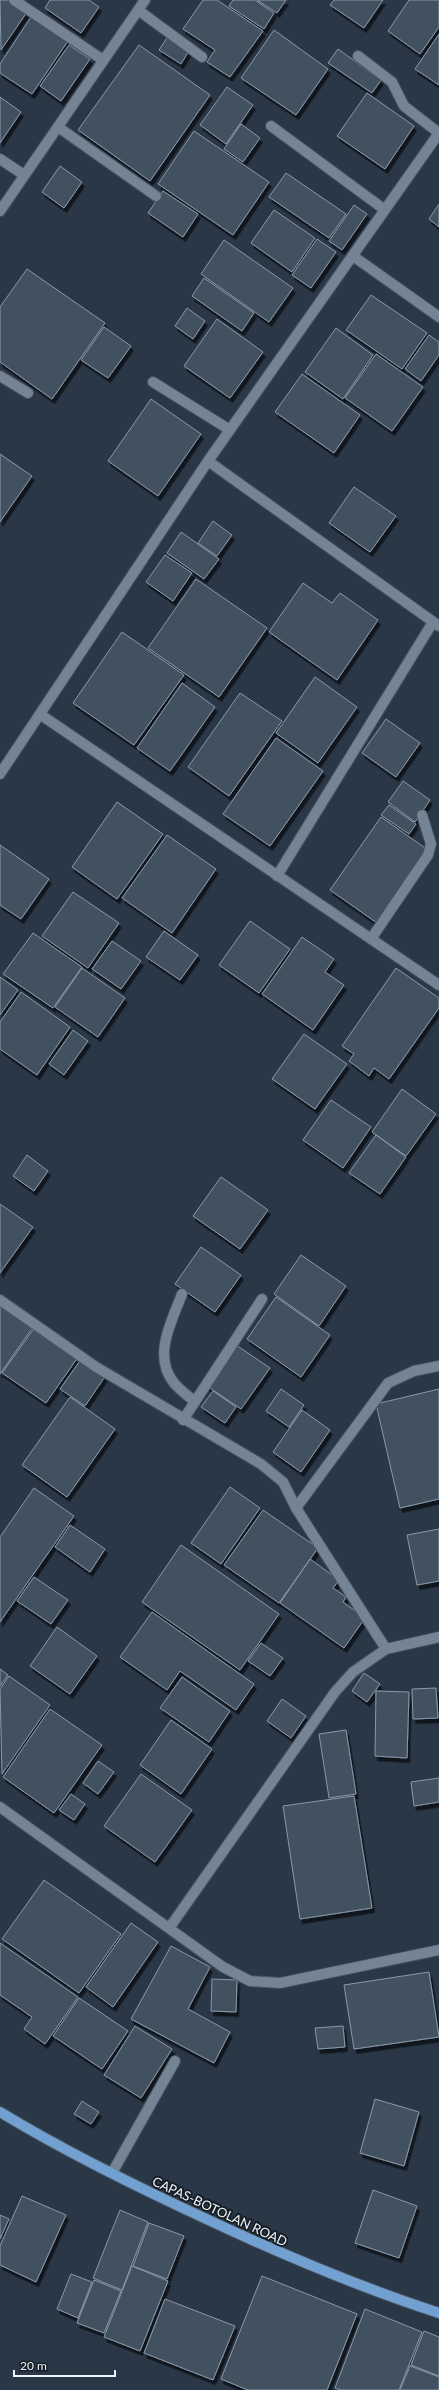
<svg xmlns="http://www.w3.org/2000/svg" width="439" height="2390" font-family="Lato,sans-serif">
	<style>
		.building { fill: #435161; stroke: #8999aa; filter: url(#shadow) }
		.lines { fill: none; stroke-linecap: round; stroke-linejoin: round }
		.minor-casing { stroke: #47525f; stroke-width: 12 }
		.major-casing { stroke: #47525f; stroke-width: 12 }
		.minor { stroke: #748494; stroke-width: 10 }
		.major { stroke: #71a0d1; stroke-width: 10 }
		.labels { text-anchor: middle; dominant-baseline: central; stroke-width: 4; stroke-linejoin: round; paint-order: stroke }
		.street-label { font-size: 13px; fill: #edf5ff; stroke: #181e25 }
	</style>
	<defs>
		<filter id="shadow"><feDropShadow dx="2.5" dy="4.5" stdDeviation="0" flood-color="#0009"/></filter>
	</defs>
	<rect width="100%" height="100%" fill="#2a3746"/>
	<!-- building -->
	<path class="building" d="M0,0H9L27,12L1,50Z
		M50,0H89L99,7L81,33L45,8Z
		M203,0H217L263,31L230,77L207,62L215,50L183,29Z
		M233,0H255L274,13L264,29L229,6Z
		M257,0H286L277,13Z
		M334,0H383L364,28L330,5Z
		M409,0H439V27L420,54L388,31Z
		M31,17L68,41L32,94L0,73V64Z
		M274,30L328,69L296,115L241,78Z
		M439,34V85L415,69Z
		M169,35L190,49L181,64L159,50Z
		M69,45L90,59L61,101L40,86Z
		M139,45L210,95L150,181L78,130Z
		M338,49L381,80L372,93L328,63Z
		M227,87L253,105L226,144L200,125Z
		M367,93L414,126L385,169L337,136Z
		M0,97L21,112L0,143Z
		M241,124L260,138L243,162L224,149Z
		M194,131L269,182L233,235L158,184Z
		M60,166L82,182L64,208L42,192Z
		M286,173L346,214L329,238L269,197Z
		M163,191L198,214L183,237L148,213Z
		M439,204V227L429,219Z
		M354,205L367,214L342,250L329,241Z
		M274,210L315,238L292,272L251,243Z
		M317,239L336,252L311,288L292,275Z
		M224,240L293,288L269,322L201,274Z
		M27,269L105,323L52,399L0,362V307Z
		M204,278L254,313L242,331L192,296Z
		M371,295L427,333L402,369L346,330Z
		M187,308L205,321L193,339L175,326Z
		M217,319L263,352L230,398L184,366Z
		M104,327L131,346L108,378L81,360Z
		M336,328L373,355L343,399L305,372Z
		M429,335L439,342V355L421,381L405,369Z
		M376,354L423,387L392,431L345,398Z
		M302,374L360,415L334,453L275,412Z
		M151,399L201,434L158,496L108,461Z
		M0,454L32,476L0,522Z
		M354,487L396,516L370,552L329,523Z
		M213,521L232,535L217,556L198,543Z
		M181,532L219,559L204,579L167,553Z
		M165,555L192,573L173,601L146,582Z
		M196,579L267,628L219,697L148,648Z
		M303,583L332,603L340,593L378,620L337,680L269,632Z
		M122,632L184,675L134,745L73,703Z
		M315,677L357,707L318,763L276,733Z
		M182,683L215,707L170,771L137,748Z
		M240,693L282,721L229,796L188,767Z
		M386,719L420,743L396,777L362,753Z
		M276,738L323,771L270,846L223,814Z
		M403,781L430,800L415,822L388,802Z
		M117,802L163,834L117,899L72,867Z
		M389,805L416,824L409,834L381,815Z
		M381,817L428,850L377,923L330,890Z
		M167,835L216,869L172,933L122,898Z
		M0,845L49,879L21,919L0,905Z
		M73,892L119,923L88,968L42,936Z
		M250,921L290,949L259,993L219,965Z
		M164,931L198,955L180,980L146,957Z
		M33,933L82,967L53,1008L3,974Z
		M302,937L334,959L325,972L344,985L313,1030L262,994Z
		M112,941L141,961L121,989L92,969Z
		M82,968L125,998L98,1037L55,1007Z
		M396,968L439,998V1008L389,1079L374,1068L369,1076L349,1061L354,1054L342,1046Z
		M0,977L18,990L0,1015Z
		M21,992L70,1027L37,1075L0,1049V1022Z
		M73,1030L88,1041L64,1075L49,1064Z
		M304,1034L347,1064L315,1109L272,1079Z
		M402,1089L436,1114L406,1156L372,1132Z
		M331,1100L371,1127L343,1168L303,1140Z
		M376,1135L406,1157L380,1194L349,1173Z
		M27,1155L48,1171L34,1191L13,1176Z
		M221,1177L268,1210L240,1249L193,1216Z
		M0,1204L33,1227L0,1273Z
		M201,1247L241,1275L215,1312L175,1284Z
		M301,1255L346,1286L319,1326L274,1294Z
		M276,1297L330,1335L301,1377L247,1339Z
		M0,1304L33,1327L0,1374Z
		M35,1327L78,1357L46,1403L2,1373Z
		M236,1345L270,1368L241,1409L207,1386Z
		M82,1358L106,1375L85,1406L60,1389Z
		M281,1389L304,1405L289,1427L266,1411Z
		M439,1389V1499L400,1508L376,1404Z
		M213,1391L236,1407L225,1423L201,1407Z
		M70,1397L115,1429L67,1497L22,1465Z
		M302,1410L330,1430L301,1472L273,1452Z
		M230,1487L260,1508L221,1564L191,1543Z
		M34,1488L74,1516L0,1622V1537Z
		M263,1510L318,1548L279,1603L224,1565Z
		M70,1525L105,1549L90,1572L55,1547Z
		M439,1529V1581L417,1585L407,1535Z
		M181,1545L279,1614L240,1670L142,1602Z
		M310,1559L339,1580L333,1588L346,1597L343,1602L365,1618L344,1648L280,1603Z
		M34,1577L68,1600L51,1624L17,1601Z
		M152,1612L254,1684L236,1710L180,1671L167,1690L120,1657Z
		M57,1627L97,1656L70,1694L30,1666Z
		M261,1643L283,1658L270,1676L248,1661Z
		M0,1669L8,1675L0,1686Z
		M364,1673L380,1684L367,1702L352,1691Z
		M9,1676L50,1705L2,1774L0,1689Z
		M182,1677L230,1711L209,1742L160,1708Z
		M436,1688L438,1718L413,1719L412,1689Z
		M376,1691L409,1692L407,1758L375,1756Z
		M282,1699L306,1716L291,1738L267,1721Z
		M50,1709L102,1745L54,1813L3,1777Z
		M171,1720L212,1749L181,1794L140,1765Z
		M346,1730L356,1794L329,1798L319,1734Z
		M98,1761L114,1772L98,1794L83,1783Z
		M141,1774L192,1810L155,1862L104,1826Z
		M439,1778V1802L414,1806L411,1782Z
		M71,1794L85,1804L74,1820L59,1810Z
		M354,1796L372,1908L300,1919L283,1806Z
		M44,1880L121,1934L79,1993L2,1939Z
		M131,1923L158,1942L113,2007L86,1987Z
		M0,1943L78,1997L45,2044L24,2029L32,2017L0,1995Z
		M171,1946L210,1967L188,2009L230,2032L214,2063L131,2019Z
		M429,1972L439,2037L354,2049L344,1985Z
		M212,1979L237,1980L236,2012L211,2011Z
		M79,1998L128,2031L102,2069L53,2036Z
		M135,2026L172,2049L141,2098L104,2075Z
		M343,2026L345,2047L318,2049L315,2028Z
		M375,2099L419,2112L404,2166L360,2153Z
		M82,2101L99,2112L91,2124L74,2114Z
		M373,2190L417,2206L399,2258L355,2243Z
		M22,2196L66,2215L36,2282L0,2265V2246Z
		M120,2210L148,2222L122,2290L93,2278Z
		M0,2215L9,2219L0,2239Z
		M149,2223L184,2236L167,2279L133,2266Z
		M132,2266L168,2281L140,2351L104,2337Z
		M71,2274L92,2282L78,2318L57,2309Z
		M262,2276L357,2314L327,2390H248L221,2379Z
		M94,2280L121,2291L104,2333L77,2323Z
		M165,2299L235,2326L213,2380L144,2353Z
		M365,2309L422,2332L399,2390H341L335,2388Z
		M424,2331L439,2337V2376L411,2365Z
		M410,2366L439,2377V2390H400Z"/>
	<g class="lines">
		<!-- minor casing -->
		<g class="minor-casing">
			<path id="minor" d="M14,0L103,60
				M138,10L202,57
				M358,56L392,82L404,106L439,133
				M271,126L385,210
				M58,127L156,196
				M0,159L24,175
				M0,211L145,0
				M353,256L439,317
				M0,376L28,393
				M153,382L230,430
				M208,461L439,626
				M41,715L439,985
				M0,774L208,461L439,133
				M277,876L433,622
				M371,939L428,855L431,844L422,815
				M182,1294C172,1321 152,1356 174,1383C180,1390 188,1396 195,1402
				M0,1300L96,1367L261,1464L283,1482L296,1508L386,1649
				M183,1420L262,1299
				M296,1508L388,1383L414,1371L439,1366
				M0,1807L223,1967L250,1981L280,1983L439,1950
				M170,1927L335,1692L353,1672L386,1649L439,1637
				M112,2173L175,2061"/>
		</g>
		<!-- major casing -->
		<g class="major-casing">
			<path id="major" d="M0,2112C69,2154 141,2189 215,2223C288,2257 362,2288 439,2313"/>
		</g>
		<!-- minor -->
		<use href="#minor" class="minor"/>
		<!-- major -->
		<use href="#major" class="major"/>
	</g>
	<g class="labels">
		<!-- street labels -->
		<g class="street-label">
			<text transform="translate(220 2211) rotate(25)">CAPAS-BOTOLAN ROAD</text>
		</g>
	</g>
	<!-- scale -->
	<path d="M14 2370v6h101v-6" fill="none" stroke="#edf5ff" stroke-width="2"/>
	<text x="20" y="2370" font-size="12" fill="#edf5ff" stroke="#181e25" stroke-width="3" paint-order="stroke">20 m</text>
</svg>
